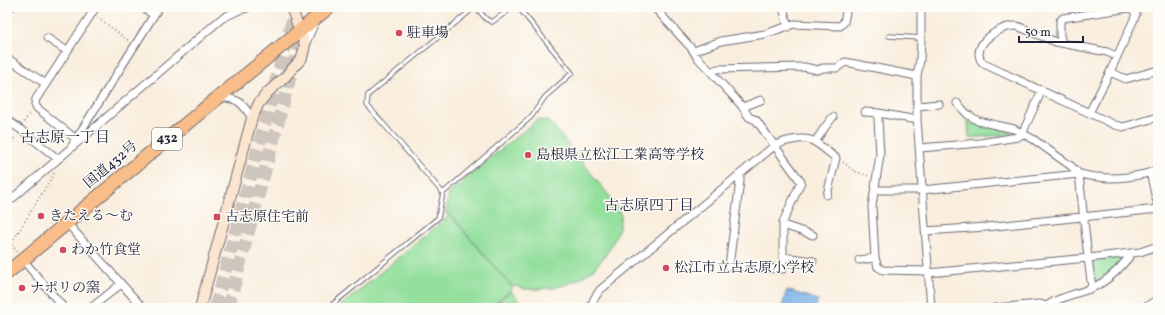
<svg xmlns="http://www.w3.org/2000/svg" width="1165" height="315" font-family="Vollkorn,'Noto Serif JP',serif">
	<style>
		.green { fill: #93df9b; stroke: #5a806b }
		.water { fill: url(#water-rules); stroke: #526d96 }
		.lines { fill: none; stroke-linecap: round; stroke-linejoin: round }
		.highway-tunnel { stroke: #cec5bd; stroke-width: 13; stroke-dasharray: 13 6; stroke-linecap: butt }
		.lane-casing { stroke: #6d6974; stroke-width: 5.5 }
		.street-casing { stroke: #6d6974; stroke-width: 9 }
		.secondary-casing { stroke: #6d6974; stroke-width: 12 }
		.highway-casing { stroke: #6d6974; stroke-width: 15 }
		.path { stroke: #6d6974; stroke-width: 1.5; stroke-dasharray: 1 3; stroke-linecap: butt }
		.lane { stroke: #fff; stroke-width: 3.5 }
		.street { stroke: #fff; stroke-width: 7 }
		.secondary { stroke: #fce5cf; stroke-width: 10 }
		.highway { stroke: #f8bd88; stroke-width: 13 }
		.poi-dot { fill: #d1495b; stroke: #fdfcf7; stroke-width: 1.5 }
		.labels { text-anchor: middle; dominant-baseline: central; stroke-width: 3; stroke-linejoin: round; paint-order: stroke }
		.shield { fill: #fdfcf7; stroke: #646373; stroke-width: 1 }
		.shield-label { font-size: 13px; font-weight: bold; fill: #22223b }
		.poi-label { font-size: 14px; fill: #22223b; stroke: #fdfcf7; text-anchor: start }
		.street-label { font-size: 14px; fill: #22223b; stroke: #fdfcf7 }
		.neighbourhood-label { font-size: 15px; fill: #22223b; stroke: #fdfcf7 }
	</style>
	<defs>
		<pattern id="water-rules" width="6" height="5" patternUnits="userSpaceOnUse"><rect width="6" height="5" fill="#81b8f0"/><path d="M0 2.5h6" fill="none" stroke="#6995c4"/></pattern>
	</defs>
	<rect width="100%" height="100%" fill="#fdfcf7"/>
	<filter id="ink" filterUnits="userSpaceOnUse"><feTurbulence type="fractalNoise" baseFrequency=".025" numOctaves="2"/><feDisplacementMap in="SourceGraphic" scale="8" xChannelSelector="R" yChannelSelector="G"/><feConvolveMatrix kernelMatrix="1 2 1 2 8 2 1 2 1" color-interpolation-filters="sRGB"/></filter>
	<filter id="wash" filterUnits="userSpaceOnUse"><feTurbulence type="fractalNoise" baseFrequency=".012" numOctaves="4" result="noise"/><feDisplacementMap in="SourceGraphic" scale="16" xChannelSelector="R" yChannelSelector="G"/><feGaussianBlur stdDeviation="0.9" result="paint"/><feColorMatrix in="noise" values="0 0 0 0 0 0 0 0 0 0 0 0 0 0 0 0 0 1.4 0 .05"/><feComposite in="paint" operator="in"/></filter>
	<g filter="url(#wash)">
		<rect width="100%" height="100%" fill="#f9eede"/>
		<!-- green -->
		<path class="green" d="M968,119L975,124L1012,131L1011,134L969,138Z
			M537,120L549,121L611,198L621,215L619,228L612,245L604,257L595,268L581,278L568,284L554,288L539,289H525L510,285L450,214L446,215L449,192Z
			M450,215L513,288L489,308H340L339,307Z
			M1120,257L1122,261L1099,281L1095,279L1092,265L1095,260Z
			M511,291L525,308H491Z"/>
		<!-- water -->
		<path class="water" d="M787,290L818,300L815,308H788L782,306Z"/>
	</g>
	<g filter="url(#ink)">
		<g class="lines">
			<!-- highway-tunnel -->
			<path class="highway-tunnel" d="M215,308L296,7
				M228,308L309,7"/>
			<!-- lane casing -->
			<g class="lane-casing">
				<path id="lane" d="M476,7L486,19L492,22L512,8L517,7
					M889,36L921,38
					M443,193L367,105L368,95L475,7
					M328,308L438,218L443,193L531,117L545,97L572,73L518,7"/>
			</g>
			<!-- street casing -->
			<g class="street-casing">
				<path id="street" d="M142,7L154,15
					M654,7L692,49L697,57L711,72L741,105L749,117L756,120L801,182L783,222V269L729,266L740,181V174
					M783,7L788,27
					M921,7V38L920,60L917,76V119L931,308
					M47,38L67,51
					M1062,43L1060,35V21L1063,18L1128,8L1132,9L1136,14L1135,17L1110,72
					M305,45L315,22
					M694,51L721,41L765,34L794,24L840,26L844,22L847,7
					M1116,56L1107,52L1056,42L1017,26C1004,25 980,38 979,53C979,58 980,61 984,64L1115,125L1123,127L1158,117
					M7,58L46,84
					M711,72L717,69L804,67L818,70L823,68H837L845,62L917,76
					M219,97C239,99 241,101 252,118
					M957,103L967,114L978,121L1014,129L1033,139L1071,166L1079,174L1088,258L1140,252L1158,246
					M917,106L939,104
					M743,107L761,100
					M865,112L879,113
					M1089,113L1110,72L1126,79L1158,70
					M917,119H911L879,113L878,119L880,155L872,206L875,258L878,267L883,270L928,271
					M7,120L20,129L58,159
					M76,139L159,7
					M815,142L825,127L833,117
					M72,146L76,139L37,108L35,104L36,99L96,7
					M920,148L980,143L1018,137L1022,134L1042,90
					M1150,172L1158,207
					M875,190H922L1079,174C1086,175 1092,177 1098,177C1116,180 1141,176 1158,170
					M7,203L221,19L237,11L250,7
					M67,223L143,308
					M783,225L813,235
					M925,231L986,227L1158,209
					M783,257L813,261
					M23,260L64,308
					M859,260L875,258
					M928,273L1088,258L1092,288C1108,281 1121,268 1132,253
					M91,308L121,284
					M590,308L594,299L600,290L774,146C783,141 804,136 813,141C822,146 829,153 836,158L827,195
					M995,308L1040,304L1046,306
					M1045,308C1052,299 1080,293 1092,288
					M1144,308L1158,299"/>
			</g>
			<!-- secondary casing -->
			<g class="secondary-casing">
				<path id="secondary" d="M200,308L252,118L259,103L268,92L283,79L302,58L305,45L291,7"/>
			</g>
			<!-- highway casing -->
			<g class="highway-casing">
				<path id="highway" d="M7,273L154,150L329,7"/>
			</g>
			<!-- path -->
			<path class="path" d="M7,15L18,7
				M98,18L129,41
				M24,122L30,112
				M7,149L16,136
				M843,162L854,171L869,176
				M7,240L11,244
				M17,252L11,244L55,172"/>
			<!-- lane -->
			<use href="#lane" class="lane"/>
			<!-- street -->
			<use href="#street" class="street"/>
			<!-- secondary -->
			<use href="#secondary" class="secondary"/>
			<!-- highway -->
			<use href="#highway" class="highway"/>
		</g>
	</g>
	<!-- markers -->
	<g class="poi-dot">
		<circle cx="399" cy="33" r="4"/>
		<circle cx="528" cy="155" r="4"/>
		<circle cx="41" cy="216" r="4"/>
		<rect x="213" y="213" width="8" height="8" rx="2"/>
		<circle cx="63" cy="250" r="4"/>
		<circle cx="666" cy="268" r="4"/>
		<circle cx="22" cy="288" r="4"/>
	</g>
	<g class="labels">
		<!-- shield labels -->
		<rect class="shield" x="152" y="128" width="30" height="22" rx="3"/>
		<g class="shield-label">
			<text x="167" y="139">432</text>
		</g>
		<!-- poi labels -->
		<g class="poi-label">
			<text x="407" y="33">駐車場</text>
			<text x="536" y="155">島根県立松江工業高等学校</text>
			<text x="49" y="216">きたえる～む</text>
			<text x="225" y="217">古志原住宅前</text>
			<text x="71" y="250">わか竹食堂</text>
			<text x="674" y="268">松江市立古志原小学校</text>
			<text x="30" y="288">ナポリの窯</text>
		</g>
		<!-- street labels -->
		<g class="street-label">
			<text transform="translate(111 165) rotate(-40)">国道432号</text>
		</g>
		<!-- neighbourhood labels -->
		<g class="neighbourhood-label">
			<text x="65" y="138">古志原一丁目</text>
			<text x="649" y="206">古志原四丁目</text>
		</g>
	</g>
	<!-- margin -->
	<rect width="1165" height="315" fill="none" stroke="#fdfcf7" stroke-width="24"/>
	<!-- scale -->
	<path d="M1019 36v6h64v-6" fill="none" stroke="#22223b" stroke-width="2"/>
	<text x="1025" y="36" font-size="12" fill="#22223b" stroke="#fdfcf7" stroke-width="3" paint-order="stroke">50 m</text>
</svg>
